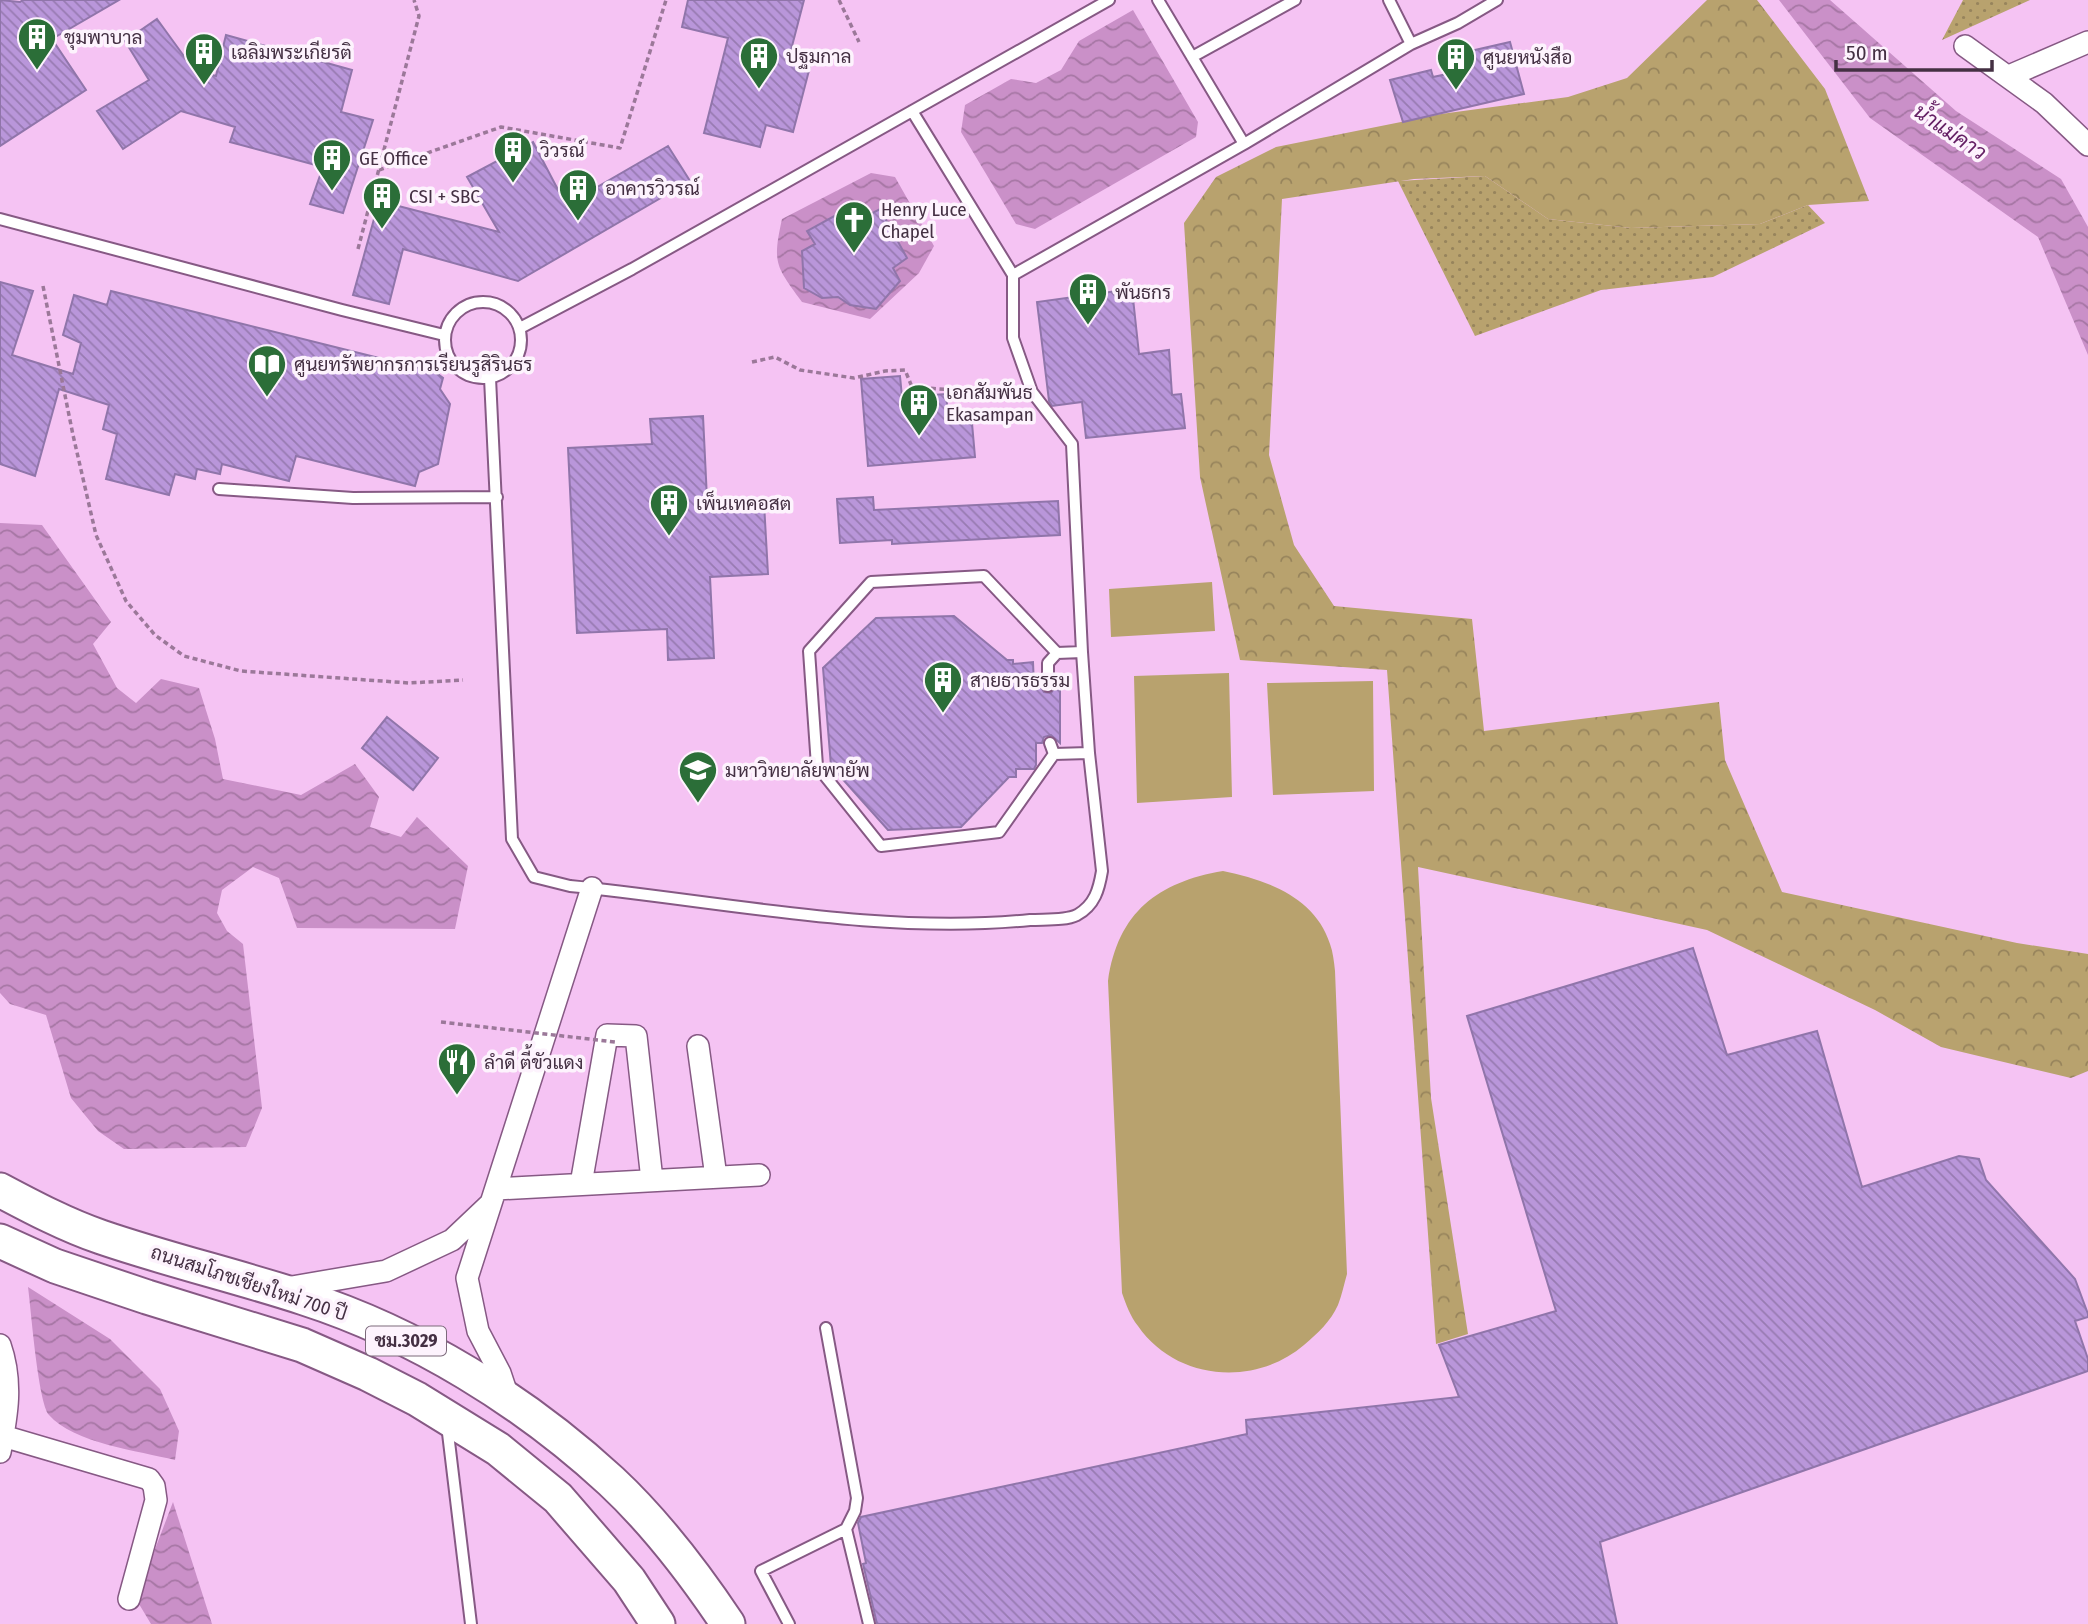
<svg xmlns="http://www.w3.org/2000/svg" width="2088" height="1624" font-family="'Fira Sans Condensed',Sarabun,sans-serif">
	<style>
		.grass { fill: url(#grass-dots) }
		.forest { fill: url(#forest-crowns) }
		.pitch { fill: #b8a26e }
		.water { fill: url(#water-waves) }
		.building { fill: url(#building-back-hatch); stroke: #9075aa; stroke-width: 2 }
		.lines { fill: none; stroke-linecap: round; stroke-linejoin: round }
		.lane-casing { stroke: #865984; stroke-width: 14 }
		.street-casing { stroke: #865984; stroke-width: 24 }
		.primary-casing { stroke: #865984; stroke-width: 37 }
		.path { stroke: #9b7899; stroke-width: 3.5; stroke-dasharray: 5 3.5; stroke-linecap: butt }
		.lane { stroke: #fff; stroke-width: 10 }
		.street { stroke: #fff; stroke-width: 21 }
		.primary { stroke: #fff; stroke-width: 33 }
		.path-bridge { stroke: #9b7899; stroke-width: 3.5; stroke-dasharray: 5 3.5; stroke-linecap: butt }
		.labels { text-anchor: middle; dominant-baseline: central; stroke-width: 7; stroke-linejoin: round; paint-order: stroke }
		.shield { fill: #fdf3fd; stroke: #7c6a7b; stroke-width: 2 }
		.shield-label { font-size: 18px; font-weight: bold; fill: #443043 }
		.poi-label { font-size: 19px; fill: #443043; stroke: #fdf3fd; text-anchor: start }
		.street-label { font-size: 19px; fill: #443043; stroke: #fdf3fd }
		.water-label { font-size: 21px; font-style: italic; fill: #641f64; stroke: #fdf3fd }
	</style>
	<defs>
		<pattern id="grass-dots" width="8" height="8" patternUnits="userSpaceOnUse" patternTransform="scale(1.75)"><rect width="8" height="8" fill="#b8a26e"/><path d="M2 2h.1M6 6h.1" fill="none" stroke="#97845c" stroke-width="1.8" stroke-linecap="round"/></pattern>
		<pattern id="forest-crowns" width="20" height="18" patternUnits="userSpaceOnUse" patternTransform="scale(1.75)"><rect width="20" height="18" fill="#b8a26e"/><path d="M2 6a3 3 0 1 1 6 0M12 15a3 3 0 1 1 6 0" fill="none" stroke="#97845c"/></pattern>
		<pattern id="water-waves" width="16" height="10" patternUnits="userSpaceOnUse" patternTransform="scale(1.75)"><rect width="16" height="10" fill="#ca90c8"/><path d="M0 5q4-4 8 0t8 0" fill="none" stroke="#a676a4"/></pattern>
		<pattern id="building-back-hatch" width="6" height="6" patternUnits="userSpaceOnUse" patternTransform="scale(1.75)"><rect width="6" height="6" fill="#b996da"/><path d="M-1 5l2 2M0 0l6 6M5-1l2 2" fill="none" stroke="#987bb2"/></pattern>
	</defs>
	<rect width="100%" height="100%" fill="#f5c3f3"/>
	<!-- grass -->
	<path class="grass" d="M1963,0H2030L1942,40Z
		M1485,176L1548,219L1631,228L1760,224L1808,205L1825,223L1713,277L1601,290L1475,336L1398,181Z"/>
	<!-- forest -->
	<path class="forest" d="M1707,0H1757L1825,89L1869,201L1808,205L1760,224L1631,228L1548,219L1485,176L1414,179L1282,199L1269,455L1294,545L1334,606L1472,619L1484,731L1719,702L1725,760L1782,892L2017,943L2088,954V1071L2071,1078L1941,1047L1875,1010L1707,930L1418,867L1431,1098L1468,1334L1436,1344L1387,670L1240,660L1200,477L1184,223L1216,177L1276,147L1441,114L1568,97L1627,78Z"/>
	<!-- pitch -->
	<path class="pitch" d="M1212,582L1215,631L1111,637L1109,589Z
		M1229,673L1232,797L1137,803L1134,676Z
		M1373,681L1374,791L1273,795L1267,683Z
		M1223,871C1267,880 1315,897 1330,944C1333,952 1334,962 1335,971L1347,1274C1344,1284 1342,1295 1338,1305C1331,1321 1317,1334 1304,1345C1255,1387 1176,1381 1138,1326C1130,1316 1126,1304 1122,1293L1108,981C1118,912 1158,882 1223,871Z"/>
	<!-- water -->
	<path class="water" d="M1779,0H1830L1956,111L2061,179L2088,227V355L2038,237L1870,118Z
		M1133,10L1198,122L1196,137L1035,229L1016,224L961,132L965,105L1011,79L1036,83L1061,70L1079,41Z
		M871,173L895,177L934,246L919,273L870,319L802,302C776,266 772,264 782,219Z
		M0,523L42,525L111,622L93,644L117,688L136,703L161,679L199,688L215,739L223,779L301,795L355,764L379,797L370,827L401,837L417,817L468,866L455,929L297,928L279,878L253,867L222,890L217,913L227,931L243,944L262,1108L246,1147L124,1149L98,1131L71,1098L46,1015L10,1004L0,993Z
		M28,1287L110,1339L160,1389L179,1431L175,1460C139,1451 73,1443 49,1415C38,1402 31,1309 28,1287Z
		M173,1502L212,1624H151L136,1599Z"/>
	<!-- building -->
	<path class="building" d="M0,0L20,2L23,0H119L52,39L86,90L0,146Z
		M688,0H804L791,50L813,55L793,132L766,125L760,147L704,133L728,38L682,27Z
		M157,19L194,70L216,76L226,35L352,70L341,112L373,120L343,213L310,204L323,167L230,142L235,127L181,111L123,149L97,111L149,80L125,41Z
		M1510,42L1524,94L1403,122L1390,80L1431,70L1433,77L1470,69L1466,52Z
		M533,142L566,205L668,146L690,181L518,281L403,249L389,304L353,295L379,201L499,232L467,177Z
		M858,203L865,217L880,209L907,258L893,268L900,281L876,309L850,305L838,297L822,298L804,288L802,251L815,244L807,231Z
		M0,282L33,291L12,355L73,374L81,343L63,335L74,295L107,305L111,291L435,372L443,378L440,389L450,404L438,464L419,472L415,486L296,456L289,481L222,464L220,474L197,469L195,479L175,474L169,495L106,479L117,434L103,429L109,405L59,389L35,476L0,464Z
		M1132,289L1139,354L1169,350L1172,395L1181,394L1185,428L1086,438L1082,402L1052,406L1049,401L1037,302Z
		M900,376L902,397L946,394L948,414L971,412L975,457L868,466L861,379Z
		M703,416L707,499L758,500V503H764L768,574L710,577L714,658L668,660L667,629L577,633L568,448L652,444L650,419Z
		M873,497L874,510L1058,501L1060,535L892,544V540L840,543L837,499Z
		M954,616L1007,660H1013V664L1033,662L1034,686H1040L1044,692L1051,693L1056,686H1060V743L1051,735L1044,737L1042,743H1036V765L1034,769H1016V777H1009L961,827L888,830L831,766L823,668L876,618Z
		M387,717L438,758L413,790L362,748Z
		M1693,948L1727,1055L1817,1031L1862,1187L1959,1156L1979,1159L1986,1180L2075,1279L2088,1314V1317L2075,1321L2088,1359V1371L1600,1542L1617,1624H877L863,1564L866,1563L858,1523L861,1517L1247,1434L1246,1420L1459,1397L1439,1345L1556,1311L1467,1016Z"/>
	<g class="lines">
		<!-- lane casing -->
		<g class="lane-casing">
			<path id="lane" d="M1158,0L1244,144
				M1389,0L1411,44
				M1192,57L1295,0
				M0,219L342,310L444,335
				M1013,275L1244,144L1411,44L1458,23L1497,0
				M445 340a38 38 0 1 1 76 0a38 38 0 1 1-76 0Z
				M520,328L632,269L1109,0
				M490,378L512,839L534,877L570,886C720,901 880,935 1030,920C1044,919 1065,921 1077,915C1095,905 1099,889 1102,871L1089,753L1082,652L1072,444L1032,392L1013,338V275L912,111
				M219,489L353,498L497,497
				M1048,686V663L1057,653L1082,652
				M1050,743L1054,754L1089,753
				M1054,754L999,832L881,846L817,766L809,651L871,582L984,576L1057,653
				M826,1328L857,1498L855,1511L846,1529L869,1624
				M447,1425L471,1624
				M789,1624L761,1571L846,1529"/>
		</g>
		<!-- street casing -->
		<g class="street-casing">
			<path id="street" d="M1965,46L2044,103L2088,145
				M2009,76L2088,42
				M698,1046L716,1177
				M581,1184L607,1035L636,1036L652,1180
				M496,1189L759,1175
				M286,1288L386,1271L452,1240L490,1204
				M0,1345C13,1382 7,1415 0,1452
				M509,1400L500,1373L478,1331L467,1278L592,888
				M3,1436L149,1479L154,1486L156,1500L129,1599"/>
		</g>
		<!-- primary casing -->
		<g class="primary-casing">
			<path id="primary" d="M0,1190C32,1207 66,1225 101,1237C168,1260 237,1276 304,1298C416,1334 524,1401 611,1481C656,1523 694,1573 728,1624
				M0,1241L55,1266L147,1297L302,1345L368,1374L417,1399L498,1449L558,1498L629,1580L658,1624"/>
		</g>
		<!-- path -->
		<path class="path" d="M839,0L859,42
			M379,170L501,127L620,148L666,0
			M358,249L419,16L414,0
			M43,286L73,435L96,535L126,601L155,635L184,656L241,671L409,683L463,680
			M752,362L775,357L800,370L854,378L885,371L905,370L912,387L998,393"/>
		<!-- lane -->
		<use href="#lane" class="lane"/>
		<!-- street -->
		<use href="#street" class="street"/>
		<!-- primary -->
		<use href="#primary" class="primary"/>
		<!-- path-bridge -->
		<path class="path-bridge" d="M441,1022L615,1042"/>
	</g>
	<!-- icons -->
	<defs>
		<g id="building-pin" transform="scale(2.0125)"><path d="M0 17L-7.5 6A9.5 9.5 0 1 1 7.5 6Z" fill="#2b6e38" stroke="#fdf3fd"/><path d="M-4-6H4V6H1V3H-1V6H-4ZM-2.5-4.3h1.7v1.8h-1.7ZM.8-4.3h1.7v1.8H.8ZM-2.5-1h1.7V.8h-1.7ZM.8-1h1.7V.8H.8Z" fill="#fff"/></g>
		<g id="church-pin" transform="scale(2.0125)"><path d="M0 17L-7.5 6A9.5 9.5 0 1 1 7.5 6Z" fill="#2b6e38" stroke="#fdf3fd"/><path d="M-1.2-6h2.4v3.5h3.3v2.4h-3.3V6h-2.4V-.1h-3.3v-2.4h3.3Z" fill="#fff"/></g>
		<g id="library-pin" transform="scale(2.0125)"><path d="M0 17L-7.5 6A9.5 9.5 0 1 1 7.5 6Z" fill="#2b6e38" stroke="#fdf3fd"/><path d="M-6-4Q-3-5.5-.7-3.5V5Q-3 3-6 4ZM6-4Q3-5.5 .7-3.5V5Q3 3 6 4Z" fill="#fff"/></g>
		<g id="university-pin" transform="scale(2.0125)"><path d="M0 17L-7.5 6A9.5 9.5 0 1 1 7.5 6Z" fill="#2b6e38" stroke="#fdf3fd"/><path d="M0-5L7-2L0 1L-7-2ZM-4 1L0 2.5L4 1V4Q0 6-4 4Z" fill="#fff"/></g>
		<g id="restaurant-pin" transform="scale(2.0125)"><path d="M0 17L-7.5 6A9.5 9.5 0 1 1 7.5 6Z" fill="#2b6e38" stroke="#fdf3fd"/><path d="M-5-6h1v4h1v-4h1v4h1v-4h1v5L-1.5 .5V6h-2V.5L-5-1ZM5-6V6H3V1.5H1.5Q1.5-4 5-6Z" fill="#fff"/></g>
	</defs>
	<g fill-rule="evenodd">
		<use href="#building-pin" x="37" y="37"/>
		<use href="#building-pin" x="204" y="52"/>
		<use href="#building-pin" x="759" y="56"/>
		<use href="#building-pin" x="1456" y="57"/>
		<use href="#building-pin" x="513" y="150"/>
		<use href="#building-pin" x="332" y="158"/>
		<use href="#building-pin" x="578" y="188"/>
		<use href="#building-pin" x="382" y="196"/>
		<use href="#church-pin" x="854" y="220"/>
		<use href="#building-pin" x="1088" y="292"/>
		<use href="#library-pin" x="267" y="364"/>
		<use href="#building-pin" x="919" y="403"/>
		<use href="#building-pin" x="669" y="503"/>
		<use href="#building-pin" x="943" y="680"/>
		<use href="#university-pin" x="698" y="770"/>
		<use href="#restaurant-pin" x="457" y="1062"/>
	</g>
	<g class="labels">
		<!-- shield labels -->
		<rect class="shield" x="366" y="1326.5" width="80" height="29" rx="5"/>
		<g class="shield-label">
			<text x="406" y="1341">ชม.3029</text>
		</g>
		<!-- poi labels -->
		<g class="poi-label">
			<text x="64" y="37">ชุมพาบาล</text>
			<text x="231" y="52">เฉลิมพระเกียรติ</text>
			<text x="786" y="56">ปฐมกาล</text>
			<text x="1483" y="57">ศูนยหนังสือ</text>
			<text x="540" y="150">วิวรณ์</text>
			<text x="359" y="158">GE Office</text>
			<text x="605" y="188">อาคารวิวรณ์</text>
			<text x="409" y="196">CSI + SBC</text>
			<text x="881" y="209">Henry Luce<tspan x="881" dy="22">Chapel</tspan></text>
			<text x="1115" y="292">พันธกร</text>
			<text x="294" y="364">ศูนยทรัพยากรการเรียนรูสิรินธร</text>
			<text x="946" y="392">เอกสัมพันธ<tspan x="946" dy="22">Ekasampan</tspan></text>
			<text x="696" y="503">เพ็นเทคอสต</text>
			<text x="970" y="680">สายธารธรรม</text>
			<text x="725" y="770">มหาวิทยาลัยพายัพ</text>
			<text x="484" y="1062">ลำดี ตี้ขัวแดง</text>
		</g>
		<!-- street labels -->
		<g class="street-label">
			<text transform="translate(249 1283) rotate(18)">ถนนสมโภชเชียงใหม่ 700 ปี</text>
		</g>
		<!-- water labels -->
		<g class="water-label">
			<text transform="translate(1950 132) rotate(34)">น้ำแม่คาว</text>
		</g>
	</g>
	<!-- scale -->
	<path d="M1836 60v10h156v-10" fill="none" stroke="#443043" stroke-width="3.5"/>
	<text x="1846" y="60" font-size="21" fill="#443043" stroke="#fdf3fd" stroke-width="5" paint-order="stroke">50 m</text>
</svg>
